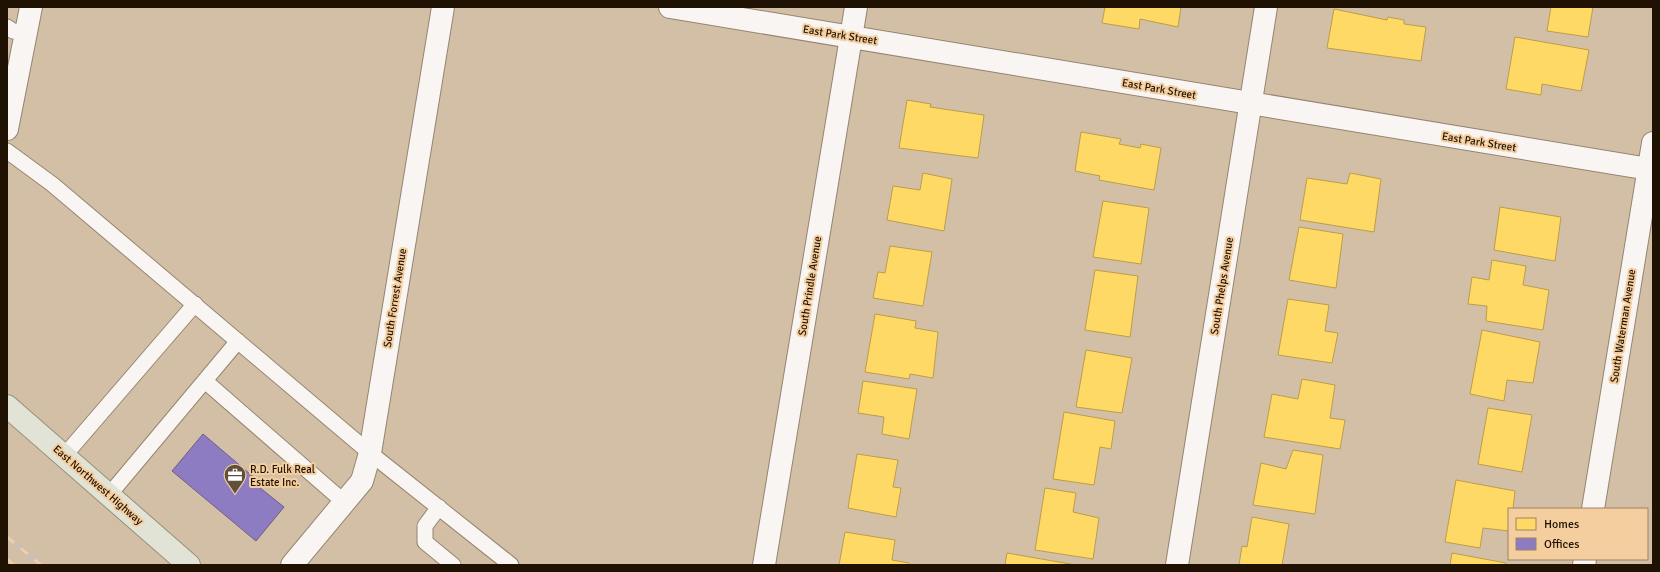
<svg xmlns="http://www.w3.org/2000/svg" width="1660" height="572" font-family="Signika,sans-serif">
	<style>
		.homes { fill: #ffd966; stroke: #bc9d48 }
		.offices { fill: #8e7cc3; stroke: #6d5c89 }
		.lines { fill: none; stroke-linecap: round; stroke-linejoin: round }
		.service-casing { stroke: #948571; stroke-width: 17 }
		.minor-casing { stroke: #948571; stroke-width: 24 }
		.primary-casing { stroke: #949278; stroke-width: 24 }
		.service { stroke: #f8f5f2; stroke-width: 15 }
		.minor { stroke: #f8f5f2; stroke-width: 22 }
		.primary { stroke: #e1e3d6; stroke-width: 22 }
		.rail-casing { stroke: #c7c1b9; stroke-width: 4.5 }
		.rail { stroke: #f4ce9f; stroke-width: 3; stroke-dasharray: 9; stroke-linecap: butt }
		.labels { text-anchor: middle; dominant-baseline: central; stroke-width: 4; stroke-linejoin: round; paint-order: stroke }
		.street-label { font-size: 11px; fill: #201202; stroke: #f4ce9f }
		.poi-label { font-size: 11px; fill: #201202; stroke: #f4ce9f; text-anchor: start }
	</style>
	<rect width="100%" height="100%" fill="#d3bfa6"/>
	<!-- homes -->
	<path class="homes" d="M1105,7H1181L1178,27L1140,19L1139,29L1102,23Z
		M1551,7H1593L1588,37L1547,31Z
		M1334,9L1387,20L1388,17L1404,20V24L1426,27L1421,61L1327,48Z
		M1515,37L1589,50L1581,91L1542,84L1541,95L1506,89Z
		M907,100L931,104L930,107L984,115L978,158L899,148Z
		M1081,132L1121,139L1119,144L1140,148L1141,144L1161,148L1154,190L1099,180L1100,176L1075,171Z
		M923,173L952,179L944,231L887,220L893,186L920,190Z
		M1350,173L1381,179L1374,232L1300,220L1307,178L1347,184Z
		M1103,201L1149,208L1141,264L1093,257Z
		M1500,207L1561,217L1555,261L1494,250Z
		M1299,227L1343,234L1336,288L1289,280Z
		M890,246L932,252L923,306L873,298L878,272L885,273Z
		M1492,260L1526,266L1523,285L1549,290L1543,330L1486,321L1487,306L1468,304L1472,277L1489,280Z
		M1095,270L1138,276L1130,337L1085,330Z
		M1288,299L1329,305L1325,331L1338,333L1332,363L1278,355Z
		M875,314L916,321L915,328L938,332L933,378L910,374L909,379L865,372Z
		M1482,330L1540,342L1533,383L1507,380L1504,401L1470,394Z
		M1086,350L1132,358L1122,413L1076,407Z
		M1302,379L1335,385L1330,418L1345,420L1340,449L1264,437L1272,394L1298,399Z
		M863,381L917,389L909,439L882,434L884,417L858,413Z
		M1488,408L1532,415L1522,472L1478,464Z
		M1064,412L1115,421L1111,449L1100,447L1094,485L1053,479Z
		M1293,450L1323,455L1315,514L1253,505L1261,463L1286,469Z
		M857,454L898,460L893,487L901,488L896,517L848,508Z
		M1456,480L1515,491L1513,509H1509V531L1483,528L1480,548L1445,542Z
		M1045,488L1076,493L1073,512L1099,518L1093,559L1035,550Z
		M1252,517L1289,524L1282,565H1239L1242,546L1247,547Z
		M845,532L895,540L892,560L909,563V565H839Z
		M1007,553L1076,565H1005Z
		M1452,553L1506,563L1505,565H1450Z"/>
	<!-- offices -->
	<path class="offices" d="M203,434L257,480L254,483L284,507L256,541L172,471Z"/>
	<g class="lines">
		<!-- service casing -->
		<g class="service-casing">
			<path id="service" d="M7,27L13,31L26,33
				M7,151L52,184L370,453L511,565
				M205,381L344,502
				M64,456L195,304
				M109,495L238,341
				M439,507L425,526V542L453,565"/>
		</g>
		<!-- minor casing -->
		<g class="minor-casing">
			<path id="minor" d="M670,7L1649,169
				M7,129L31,7
				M1593,509L1653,143
				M292,565L362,481L370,453L443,7
				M764,565L856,7
				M1177,565L1266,7
				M1584,565L1585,559"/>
		</g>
		<!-- primary casing -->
		<g class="primary-casing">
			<path id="primary" d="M7,406L189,565"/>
		</g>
		<!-- service -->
		<use href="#service" class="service"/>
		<!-- minor -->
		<use href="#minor" class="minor"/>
		<!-- primary -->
		<use href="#primary" class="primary"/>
		<!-- rail casing -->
		<g class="rail-casing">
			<path id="rail" d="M7,537L41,565
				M7,559L14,565"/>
		</g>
		<!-- rail -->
		<use href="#rail" class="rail"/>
	</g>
	<!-- icons -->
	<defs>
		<g id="office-pin" transform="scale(1.15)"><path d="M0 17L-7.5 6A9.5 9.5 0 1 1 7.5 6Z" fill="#5f4f3b" stroke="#f4ce9f"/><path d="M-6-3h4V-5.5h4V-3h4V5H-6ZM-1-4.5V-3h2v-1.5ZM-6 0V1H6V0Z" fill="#fff"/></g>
	</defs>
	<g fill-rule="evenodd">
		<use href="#office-pin" x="235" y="475"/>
	</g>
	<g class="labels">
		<!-- street labels -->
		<g class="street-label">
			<text transform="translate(840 35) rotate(9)">East Park Street</text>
			<text transform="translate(1159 89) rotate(10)">East Park Street</text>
			<text transform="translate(1479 142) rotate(9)">East Park Street</text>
			<text transform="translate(810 286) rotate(-81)">South Prindle Avenue</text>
			<text transform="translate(1222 286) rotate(-81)">South Phelps Avenue</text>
			<text transform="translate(395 298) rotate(-81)">South Forrest Avenue</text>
			<text transform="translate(1623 326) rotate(-81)">South Waterman Avenue</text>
			<text transform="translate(98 485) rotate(41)">East Northwest Highway</text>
		</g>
		<!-- poi labels -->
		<g class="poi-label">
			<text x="250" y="469">R.D. Fulk Real<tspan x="250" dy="13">Estate Inc.</tspan></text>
		</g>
	</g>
	<!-- border -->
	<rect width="1660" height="572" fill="none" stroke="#201202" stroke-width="16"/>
	<!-- legend -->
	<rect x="1508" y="508" width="140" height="52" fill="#f4ce9f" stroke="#9f8360"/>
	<rect x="1516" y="518" width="20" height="12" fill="#ffd966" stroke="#9f8360"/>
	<text x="1544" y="528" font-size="12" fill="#201202">Homes</text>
	<rect x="1516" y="538" width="20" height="12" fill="#8e7cc3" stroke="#9f8360"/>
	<text x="1544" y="548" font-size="12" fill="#201202">Offices</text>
</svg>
